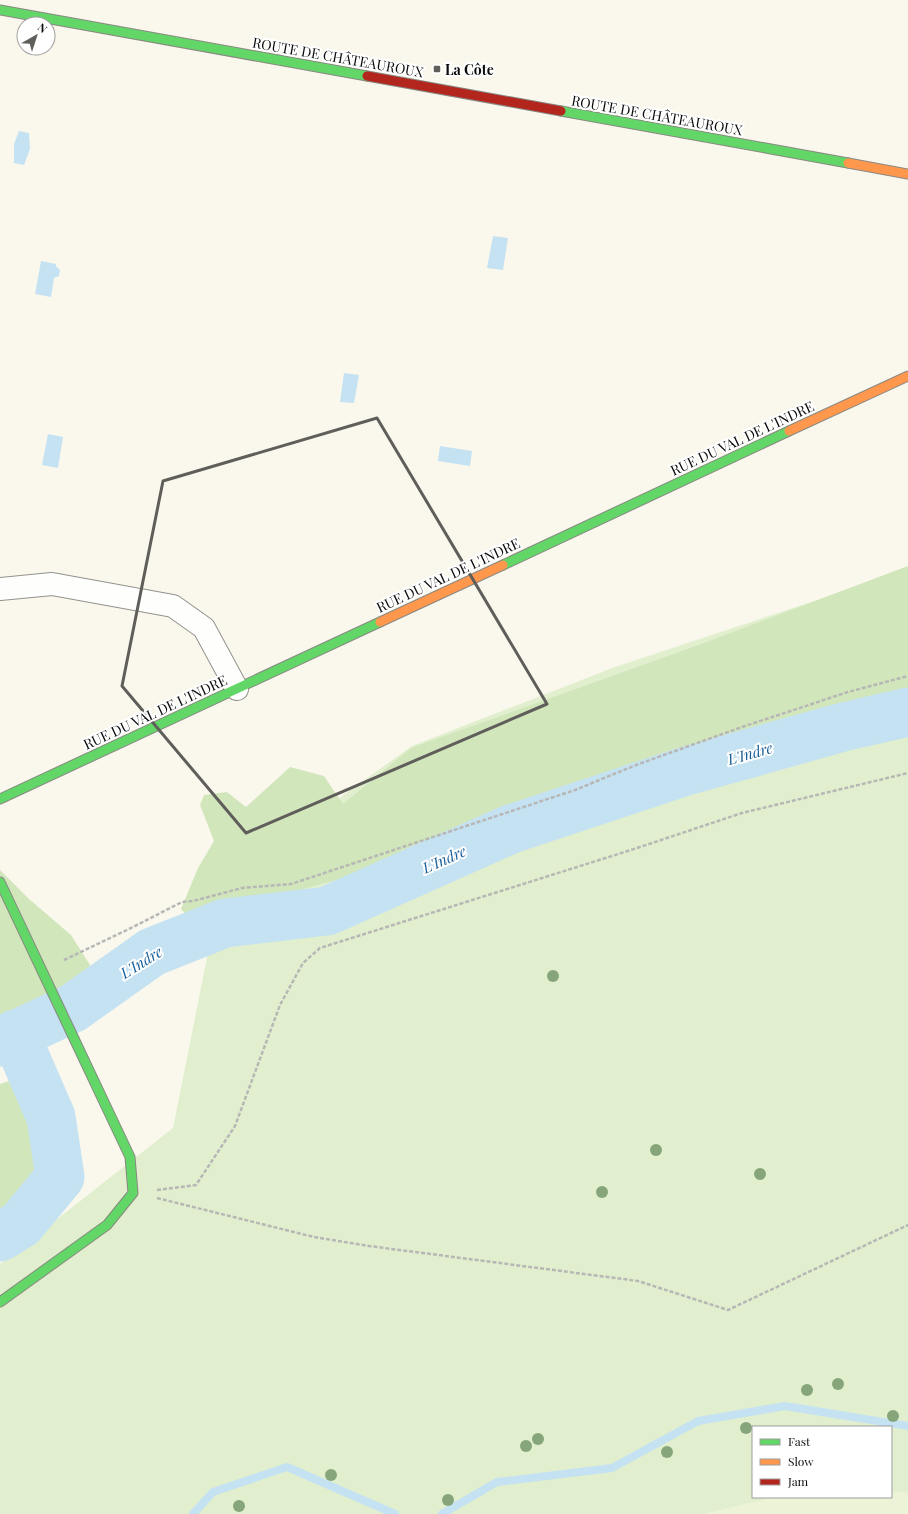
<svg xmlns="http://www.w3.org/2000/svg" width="908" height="1514" font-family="'Playfair Display',serif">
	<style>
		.green { fill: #e1efce; fill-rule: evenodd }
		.forest { fill: #d2e6bc }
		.pitch { fill: #ecf3d7 }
		.water { fill: #c5e2f3 }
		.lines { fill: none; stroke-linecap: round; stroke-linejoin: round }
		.stream { stroke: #c5e2f3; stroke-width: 8 }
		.river { stroke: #c5e2f3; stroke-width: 49 }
		.street-casing { stroke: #93928d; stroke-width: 24 }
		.fast-casing { stroke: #898883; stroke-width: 11 }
		.slow-casing { stroke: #898883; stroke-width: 11 }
		.jam-casing { stroke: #898883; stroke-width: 11 }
		.path { stroke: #b7b7b5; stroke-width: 2.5; stroke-dasharray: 4 2; stroke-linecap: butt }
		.street { stroke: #fefefc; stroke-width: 22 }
		.fast { stroke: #63d668; stroke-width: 9 }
		.slow { stroke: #ff974d; stroke-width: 9 }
		.jam { stroke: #b3261e; stroke-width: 9 }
		.tree { fill: #87a57b }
		.marked { fill: none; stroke: #5f5e5a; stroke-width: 3; stroke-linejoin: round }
		.poi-dot { fill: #5f5e5a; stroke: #fff; stroke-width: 1.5 }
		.labels { text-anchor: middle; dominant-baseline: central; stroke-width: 4; stroke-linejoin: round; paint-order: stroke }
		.street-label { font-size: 14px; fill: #0b0b0b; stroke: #fff }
		.poi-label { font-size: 14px; font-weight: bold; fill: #0b0b0b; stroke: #fff; text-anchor: start }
		.water-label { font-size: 15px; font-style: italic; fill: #165e9a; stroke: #fff }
	</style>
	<rect width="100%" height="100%" fill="#faf8ed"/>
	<!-- green -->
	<path class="green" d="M908,570V1504L789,1514H0V1264L173,1128L222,882L412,746L615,667ZM753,1427H891V1497H753Z"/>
	<!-- forest -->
	<path class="forest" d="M908,566V701H903L798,734L619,785L481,835L355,875L270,898L197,927L181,909L198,868L214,841L200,805L204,795L227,792L246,807L290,767L324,776L343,804L411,748L704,643Z
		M0,870L29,899L71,935L90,965L91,989L25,1018L0,1032Z
		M21,1077L39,1143L41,1174L19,1204L0,1214V1084Z"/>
	<!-- pitch -->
	<path class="pitch" d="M891,1491L908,1493V1514H703L774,1497H891Z"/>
	<!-- water -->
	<path class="water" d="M19,131L29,133L30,149L24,165L14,163V144Z
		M493,236L508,238L503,270L487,268Z
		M41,261L56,264V266L60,270L59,276L54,278L51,297L35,294Z
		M344,373L359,375L354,403L340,402Z
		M48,434L63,437L58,468L42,465Z
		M440,446L472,451L470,466L438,461Z"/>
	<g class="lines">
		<!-- stream -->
		<path class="stream" d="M193,1514L213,1492L287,1467L395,1514
			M442,1514L497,1482L612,1468L698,1421L785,1406L908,1426"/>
		<!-- river -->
		<path class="river" d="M0,1042L73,1008L152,952L225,923L327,911L511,829L683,772L843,727L908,712
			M0,1237L21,1224L60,1177L51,1117L15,1034"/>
		<!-- street casing -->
		<g class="street-casing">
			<path id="street" d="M0,589L52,584L173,606L204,628L237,689"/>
		</g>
		<!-- fast casing -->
		<g class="fast-casing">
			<path id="fast" d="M0,10L367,76
				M561,111L848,163
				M503,565L789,431
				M0,799L380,622
				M0,882L130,1157L133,1193L107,1225L0,1302"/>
		</g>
		<!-- slow casing -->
		<g class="slow-casing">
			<path id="slow" d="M848,163L908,174
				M789,431L908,376
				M380,622L503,565"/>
		</g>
		<!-- jam casing -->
		<g class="jam-casing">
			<path id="jam" d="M367,76L561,111"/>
		</g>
		<!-- path -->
		<path class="path" d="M64,960L131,928L182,902L193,901L242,888L291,884L575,790L636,765L742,727L848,692L908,676
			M157,1190L196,1185L235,1126L280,1005L303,963L320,948L631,850L742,813L908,773
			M157,1198L314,1237L369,1246L638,1281L728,1310L908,1225"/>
		<!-- street -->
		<use href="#street" class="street"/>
		<!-- fast -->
		<use href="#fast" class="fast"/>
		<!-- slow -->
		<use href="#slow" class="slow"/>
		<!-- jam -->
		<use href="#jam" class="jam"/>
	</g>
	<!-- trees -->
	<g class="tree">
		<circle cx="553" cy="976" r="6"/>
		<circle cx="656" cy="1150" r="6"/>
		<circle cx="760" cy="1174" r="6"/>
		<circle cx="602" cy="1192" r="6"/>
		<circle cx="838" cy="1384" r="6"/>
		<circle cx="807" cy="1390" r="6"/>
		<circle cx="893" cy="1416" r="6"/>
		<circle cx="746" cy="1428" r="6"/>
		<circle cx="538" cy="1439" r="6"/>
		<circle cx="526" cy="1446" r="6"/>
		<circle cx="667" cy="1452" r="6"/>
		<circle cx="331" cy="1475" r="6"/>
		<circle cx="448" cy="1500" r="6"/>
		<circle cx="239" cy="1506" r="6"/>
	</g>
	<!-- marked area -->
	<path class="marked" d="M377,418L547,704L246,833L122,686L163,481Z"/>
	<!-- markers -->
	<rect class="poi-dot" x="433" y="65" width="8" height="8" rx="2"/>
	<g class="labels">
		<!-- street labels -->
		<g class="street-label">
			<text transform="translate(338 57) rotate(10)">ROUTE DE CHÂTEAUROUX</text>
			<text transform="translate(657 115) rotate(10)">ROUTE DE CHÂTEAUROUX</text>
			<text transform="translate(742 438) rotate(-25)">RUE DU VAL DE L'INDRE</text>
			<text transform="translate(448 575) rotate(-25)">RUE DU VAL DE L'INDRE</text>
			<text transform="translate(155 712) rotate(-25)">RUE DU VAL DE L'INDRE</text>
		</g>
		<!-- poi labels -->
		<g class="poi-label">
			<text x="445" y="69">La Côte</text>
		</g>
		<!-- water labels -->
		<g class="water-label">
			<text transform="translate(750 753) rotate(-16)">L'Indre</text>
			<text transform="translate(444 859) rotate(-24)">L'Indre</text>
			<text transform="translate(141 962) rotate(-32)">L'Indre</text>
		</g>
	</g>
	<!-- legend -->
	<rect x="752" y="1426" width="140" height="72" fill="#ffffff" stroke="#9d9d9d"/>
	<rect x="760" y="1439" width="20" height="6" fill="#63d668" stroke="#9d9d9d"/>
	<text x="788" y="1446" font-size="12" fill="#0b0b0b">Fast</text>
	<rect x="760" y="1459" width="20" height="6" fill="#ff974d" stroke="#9d9d9d"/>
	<text x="788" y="1466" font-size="12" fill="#0b0b0b">Slow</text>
	<rect x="760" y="1479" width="20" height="6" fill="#b3261e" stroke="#9d9d9d"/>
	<text x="788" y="1486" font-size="12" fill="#0b0b0b">Jam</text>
	<!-- north arrow -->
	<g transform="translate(36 36) rotate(39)"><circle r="19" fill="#ffffff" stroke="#9d9d9d"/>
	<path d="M0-3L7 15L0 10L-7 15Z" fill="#5f5e5a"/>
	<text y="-6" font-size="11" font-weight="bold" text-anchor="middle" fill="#0b0b0b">N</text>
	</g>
</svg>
